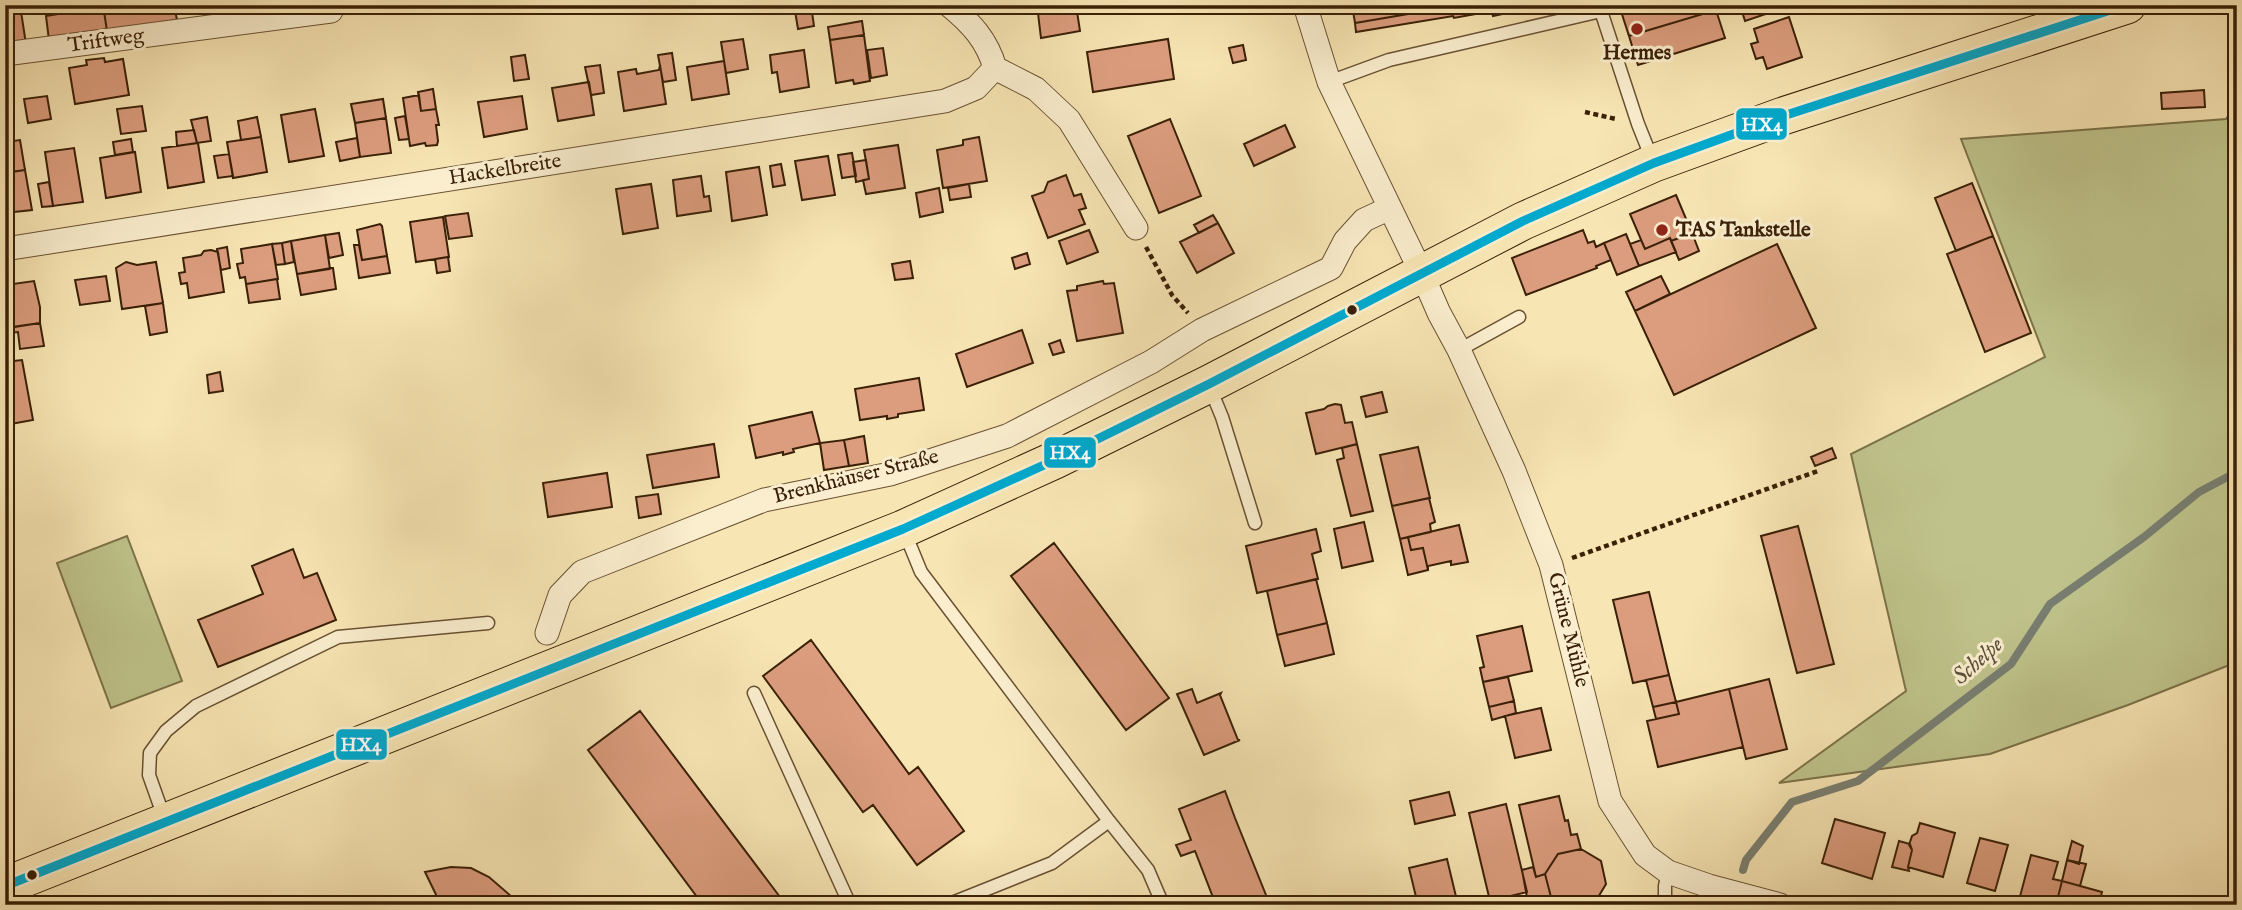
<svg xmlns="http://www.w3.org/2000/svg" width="2242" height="910" font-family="'IM FELL English',serif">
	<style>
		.green { fill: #bfc38b; stroke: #7c7249; stroke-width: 2 }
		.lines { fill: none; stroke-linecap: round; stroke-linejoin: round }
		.stream { stroke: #787e71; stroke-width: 8 }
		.building { fill: #dc9d7e; stroke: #3a2007; stroke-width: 2 }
		.service-casing { stroke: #695132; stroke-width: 15 }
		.minor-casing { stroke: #695132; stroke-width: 25 }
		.primary-casing { stroke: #3a2007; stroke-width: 39 }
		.path { stroke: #3a2007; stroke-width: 4.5; stroke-dasharray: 5 3.5; stroke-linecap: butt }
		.service { stroke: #faeece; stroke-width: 12 }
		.minor { stroke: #faeece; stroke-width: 23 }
		.primary { stroke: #f7e5b3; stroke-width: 37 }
		.bus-1-casing { stroke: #faeece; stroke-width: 14 }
		.bus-1 { stroke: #00a9ce; stroke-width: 9 }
		.poi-dot { fill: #8f2418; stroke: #faeece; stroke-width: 2.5 }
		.bus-dot { fill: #3a2007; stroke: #faeece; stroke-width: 2.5 }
		.labels { text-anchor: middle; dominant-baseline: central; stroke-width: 6; stroke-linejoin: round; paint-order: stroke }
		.street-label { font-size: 21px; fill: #3a2007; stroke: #faeece }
		.poi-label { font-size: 21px; font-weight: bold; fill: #3a2007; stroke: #faeece }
		.water-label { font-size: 23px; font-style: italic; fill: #594f3c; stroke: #faeece }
		.line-badge { stroke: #faeece; stroke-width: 2.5 }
		.badge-label { font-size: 19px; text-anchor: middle; font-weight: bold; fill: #fff }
	</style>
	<rect width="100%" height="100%" fill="#f7e5b3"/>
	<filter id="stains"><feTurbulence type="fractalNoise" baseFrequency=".00286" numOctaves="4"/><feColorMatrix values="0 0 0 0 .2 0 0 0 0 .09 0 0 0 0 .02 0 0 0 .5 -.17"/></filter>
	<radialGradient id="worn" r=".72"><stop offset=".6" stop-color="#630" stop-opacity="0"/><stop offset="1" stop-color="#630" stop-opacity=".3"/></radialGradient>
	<!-- green -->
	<path class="green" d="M2237,103V662L2128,705L1990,754L1779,783L1906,691L1851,454L2045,357L1961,139L2226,119Z
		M127,536L182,681L111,708L57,563Z"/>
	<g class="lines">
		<!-- stream -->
		<path class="stream" d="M1743,870L1746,860L1792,802L1858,781L2011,664L2050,604L2144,537L2199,492L2237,472"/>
	</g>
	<!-- building -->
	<path class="building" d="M5,5H20L26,44L5,47Z
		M70,5H103L107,31L49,40L46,16L71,12Z
		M174,5L177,20L107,31L104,11L116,9L115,6Z
		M205,5H273L206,16Z
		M794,5H811L814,26L798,29Z
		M1037,5H1076L1080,31L1041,38Z
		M1352,5H1461L1355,23Z
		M1461,5H1471L1473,13L1491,10L1492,11L1454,18L1453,16L1356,32L1355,23Z
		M1471,5H1512V12L1493,16L1491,10L1473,13Z
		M1619,5H1715L1716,10L1629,36Z
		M1740,5H1769L1772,12L1745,21Z
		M1716,10L1725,38L1638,65L1629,36Z
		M1789,17L1802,57L1767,69L1763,57L1756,59L1751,44L1758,42L1754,29Z
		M862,21L864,35L830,40L828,27Z
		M864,35L870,81L854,84L853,80L836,83L830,40Z
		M743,39L748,69L726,73L721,42Z
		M1168,39L1174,79L1093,92L1087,52Z
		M1243,45L1246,60L1233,63L1229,48Z
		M883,48L887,75L871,78L867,50Z
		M804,50L809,87L780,92L777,72L772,73L770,55Z
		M672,53L676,80L663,82L658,55Z
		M525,55L529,79L514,81L511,57Z
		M104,58L105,62L123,59L129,95L75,104L69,68L87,65L86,60Z
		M724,61L729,94L692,100L687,67Z
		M600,65L604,93L591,95L585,67Z
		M660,65L666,104L624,111L618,72L636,69L637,74L659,70Z
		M589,82L594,115L558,121L552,88Z
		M433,89L436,109L421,111L418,92Z
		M2204,90L2205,107L2162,109L2161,93Z
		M419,95L421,111L436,109L439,125H436L438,141L437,145L426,146L425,143L410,146L403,98Z
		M47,96L51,119L28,123L24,99Z
		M522,96L527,129L484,137L478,102Z
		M383,99L386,118L355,123L351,104Z
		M142,106L146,131L121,134L117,109Z
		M315,109L324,156L289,162L281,115Z
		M405,116L409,139L399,140L395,118Z
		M207,117L211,141L197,143L191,120Z
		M257,117L261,137L241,140L238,121Z
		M386,118L391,153L360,157L355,123Z
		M1170,119L1201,196L1159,213L1128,136Z
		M1285,125L1295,147L1254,166L1244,144Z
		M194,130L197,143L177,146L176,132Z
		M261,137L267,172L233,178L227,142Z
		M979,137L987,181L943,188L937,150L963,145V140Z
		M357,138L360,157L340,161L336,142Z
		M131,139L133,152L115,155L113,142Z
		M20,140L25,170L10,172L5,142Z
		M198,143L204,182L168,188L162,148Z
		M898,145L905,188L866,194L863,180L869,179L864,150Z
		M74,148L83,202L53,206L45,152Z
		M135,152L141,192L106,198L100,158Z
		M852,153L856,176L842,178L838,155Z
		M229,154L233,176L218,178L214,156Z
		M828,156L835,195L802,200L795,161Z
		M866,160L869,179L856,182L853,162Z
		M781,164L785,185L773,187L770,166Z
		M759,167L767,215L732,221L726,172Z
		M25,170L32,210L5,213V173Z
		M1066,175L1074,196L1081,194L1086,208L1079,210L1085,224L1048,238L1032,196L1044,192L1048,182Z
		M701,176L704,197L709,196L711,211L677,216L673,180Z
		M49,182L53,206L42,207L38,184Z
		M1972,183L1993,236L1956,251L1935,198Z
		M651,184L658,228L623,234L616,189Z
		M969,184L971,197L950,200L948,188Z
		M939,188L943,212L920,217L916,193Z
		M1676,195L1692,233L1671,241L1670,238L1645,249L1630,214Z
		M468,213L472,236L449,239L445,216Z
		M1213,215L1218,223L1199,233L1194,225Z
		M443,217L449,257L416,262L410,222Z
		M1218,223L1234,253L1197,273L1180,242Z
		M380,224L382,226L387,256L362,260L357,230Z
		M1089,230L1098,252L1067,264L1059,241Z
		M1583,230L1588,243L1594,241L1596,247L1604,243L1611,260L1596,266L1597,268L1526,295L1512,258Z
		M339,233L343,255L329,258L325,235Z
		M1692,233L1699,251L1679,260L1671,241Z
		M1626,234L1639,266L1617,275L1604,243Z
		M325,235L330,269L297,274L291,241Z
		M1993,236L2031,333L1985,352L1947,254Z
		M1670,238L1676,252L1639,266L1630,244L1641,240L1645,249Z
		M291,241L294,262L285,264L282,243Z
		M282,243L285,264L276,265L272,244Z
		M272,244L278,279L246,284L245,277L240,278L237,264L243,263L241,249Z
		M1777,244L1816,328L1674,395L1635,311Z
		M354,245H359L362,260L387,256L390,273L359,278Z
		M227,247L230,268L221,270L217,249Z
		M211,250L218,252L224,292L189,298L187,283L181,284L179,273L185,272L183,258L201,255L204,251Z
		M1027,253L1030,264L1015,269L1012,258Z
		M448,257L450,271L437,273L435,259Z
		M910,261L913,278L895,280L892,264Z
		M126,262L137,265L156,262L163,303L122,309L116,268Z
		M331,268H333L336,289L301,295L297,274Z
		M106,276L110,301L80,305L75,280Z
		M1661,276L1670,294L1635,311L1626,292Z
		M277,279L280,299L249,303L246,284Z
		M34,281L40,307V323L5,328V285Z
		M1103,281L1104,284L1114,283L1123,333L1077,341L1067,291L1077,290V286Z
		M163,303L167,332L150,335L145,306Z
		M40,323L44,346L20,349L18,332L9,333L8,328Z
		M1022,330L1033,363L967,387L956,354Z
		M1060,340L1064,352L1053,355L1049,344Z
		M22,360L33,420L5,425V362Z
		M220,372L223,391L209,393L207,375Z
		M919,378L924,410L898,414V417L887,419V416L860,420L855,389Z
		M1382,392L1387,412L1366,417L1361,397Z
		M1335,404L1341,405L1345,423L1352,422L1357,444L1316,454L1306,413L1324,409L1328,406Z
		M812,412L820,443L793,449L794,452L783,455V452L756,458L749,426Z
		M864,436L868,463L849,466L844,440Z
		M844,440L849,466L824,470L820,443Z
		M714,444L719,477L653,488L647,455Z
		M1357,444L1373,511L1351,516L1337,460L1344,458L1342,448Z
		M1418,447L1430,498L1392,506L1380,455Z
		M1832,448L1836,458L1815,466L1811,457Z
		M607,473L612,507L548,517L543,483Z
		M658,494L661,514L639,518L636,497Z
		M1429,498L1435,522L1430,524L1431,532L1400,539L1392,506Z
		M1364,522L1373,561L1342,568L1334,529Z
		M1459,525L1468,562L1451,565V561L1428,566V570L1423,548L1411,550L1408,537Z
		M1798,526L1834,664L1797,673L1761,536Z
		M1316,529L1321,551L1312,554L1318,579L1257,593L1246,546Z
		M1408,537L1411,550L1423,548L1428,570L1408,575L1400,539Z
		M1054,543L1169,698L1126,730L1011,576Z
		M293,549L304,578L317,573L336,620L218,667L198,620L263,594L252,566Z
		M1316,579L1327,623L1277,635L1267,591Z
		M1649,592L1669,675L1633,683L1613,600Z
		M1327,623L1334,654L1285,666L1277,635Z
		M1522,626L1532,671L1483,682L1480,668L1484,667L1477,636Z
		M811,640L909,774L918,767L964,831L917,865L873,805L863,812L763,676Z
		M1669,675L1676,702L1653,707L1646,680Z
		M1508,677L1514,701L1489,707L1483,682Z
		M1769,679L1787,749L1746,759L1729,689Z
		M1192,689L1197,703L1221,693L1220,695L1238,740H1240L1204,755L1177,694Z
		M1729,689L1743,747L1658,767L1647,721L1679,714L1676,702Z
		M1514,701L1516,713L1492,720L1489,707Z
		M1676,702L1679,714L1656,719L1653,707Z
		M1541,708L1551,750L1515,758L1505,716Z
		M640,711L783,901L778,905H703L588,750Z
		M1225,791L1235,818L1270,905H1216L1195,851L1181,856L1176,845L1191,840L1179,809Z
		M1449,792L1455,815L1415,824L1410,801Z
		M1559,796L1565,821L1568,820L1571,835L1577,834L1581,849L1558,854L1545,874L1536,877L1519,805Z
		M1506,804L1527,892L1490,901L1469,813Z
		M1835,819L1885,833L1872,879L1822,863Z
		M1920,823L1955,833L1943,877L1908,867L1912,850L1909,845L1912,836L1917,833Z
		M2229,827H2237V857L2236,843H2230Z
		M1980,838L2008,845L1995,891L1967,883Z
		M1899,841L1910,844L1912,850L1908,867L1909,871L1892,867Z
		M2072,841L2083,846L2079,864L2067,860Z
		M1581,849L1601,861L1606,884L1594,904L1562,905L1551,897L1545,874L1558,854Z
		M2031,855L2058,862L2053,879L2062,881L2056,905L2018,904Z
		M1447,859L1458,905H1418L1409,868Z
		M2067,860L2086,864L2080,886L2062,881Z
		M451,867L471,868L489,877L512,897L516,905H441L425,872Z
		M1533,867L1536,877L1545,874L1551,897L1528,903L1522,870Z
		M2062,881L2102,892L2099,905H2056Z"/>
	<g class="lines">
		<!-- service casing -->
		<g class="service-casing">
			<path id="service" d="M1329,82L1389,60L1601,11L1638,124L1652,159
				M1459,350L1519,317
				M1210,388L1222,417L1255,523
				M905,533L921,572L1109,821L1148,870L1163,905
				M754,693L850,905
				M165,820L149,775L150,753L166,731L196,706L338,637L488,623
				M947,905L1052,863L1109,821
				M1665,905V886L1668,872"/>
		</g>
		<!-- minor casing -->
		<g class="minor-casing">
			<path id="minor" d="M949,5C971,23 987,40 995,68L1036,89L1069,120L1136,228
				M1305,5L1329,82L1422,274L1439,313L1459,350L1514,471L1551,565L1610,801L1645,855L1668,872L1709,886L1780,905
				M5,54L331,11
				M5,249L945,101L976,88L995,68
				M547,633L560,595L582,572L764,500L890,474L1007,436L1151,362L1202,330L1331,268L1345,241L1364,220L1390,208"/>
		</g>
		<!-- primary casing -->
		<g class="primary-casing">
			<path id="primary" d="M5,886L903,529L1055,460L1209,384L1523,221L1654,163L1783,116L2127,5"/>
		</g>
		<!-- path -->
		<path class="path" d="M1585,112L1616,119
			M1146,247L1172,295L1188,313
			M1572,558L1818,471"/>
		<!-- service -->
		<use href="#service" class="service"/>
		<!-- minor -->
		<use href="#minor" class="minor"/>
		<!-- primary -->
		<use href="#primary" class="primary"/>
		<!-- bus-1 casing -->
		<g class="bus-1-casing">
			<path id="bus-1" d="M5,886L903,529L1055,460L1209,384L1523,221L1654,163L1783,116L2126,5"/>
		</g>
		<!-- bus-1 -->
		<use href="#bus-1" class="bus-1"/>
	</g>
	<!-- markers -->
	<g class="poi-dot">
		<circle cx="1637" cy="29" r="7"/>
		<circle cx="1662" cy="230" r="7"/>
	</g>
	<g class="bus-dot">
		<circle cx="1352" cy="310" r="6"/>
		<circle cx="32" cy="875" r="6"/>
	</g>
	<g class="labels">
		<!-- street labels -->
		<g class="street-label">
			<text transform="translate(106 41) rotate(-8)">Triftweg</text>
			<text transform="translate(505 170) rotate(-9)">Hackelbreite</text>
			<text transform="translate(856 477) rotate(-14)">Brenkhäuser Straße</text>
			<text transform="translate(1568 630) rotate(76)">Grüne Mühle</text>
		</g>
		<!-- poi labels -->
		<g class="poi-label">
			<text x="1637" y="53">Hermes</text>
			<text x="1676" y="230" text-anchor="start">TAS Tankstelle</text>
		</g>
		<!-- water labels -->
		<g class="water-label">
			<text transform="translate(1978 661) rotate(-42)">Schelpe</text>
		</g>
	</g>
	<g class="line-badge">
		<rect x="1735" y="107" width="53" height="34" rx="7" fill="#00a9ce"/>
		<rect x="1043" y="436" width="54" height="33" rx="7" fill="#00a9ce"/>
		<rect x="335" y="728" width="53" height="33" rx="7" fill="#00a9ce"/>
	</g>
	<g class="badge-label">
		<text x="1762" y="131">HX4</text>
		<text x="1070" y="459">HX4</text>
		<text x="361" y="751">HX4</text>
	</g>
	<!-- margin -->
	<rect width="2242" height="910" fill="none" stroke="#f7e5b3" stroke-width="28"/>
	<rect x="7" y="7" width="2228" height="896" fill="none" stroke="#3a2007" stroke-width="3.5"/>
	<rect x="14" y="14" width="2214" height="882" fill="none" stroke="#3a2007" stroke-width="2"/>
	<rect width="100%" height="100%" filter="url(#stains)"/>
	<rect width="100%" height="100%" fill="url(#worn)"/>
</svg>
